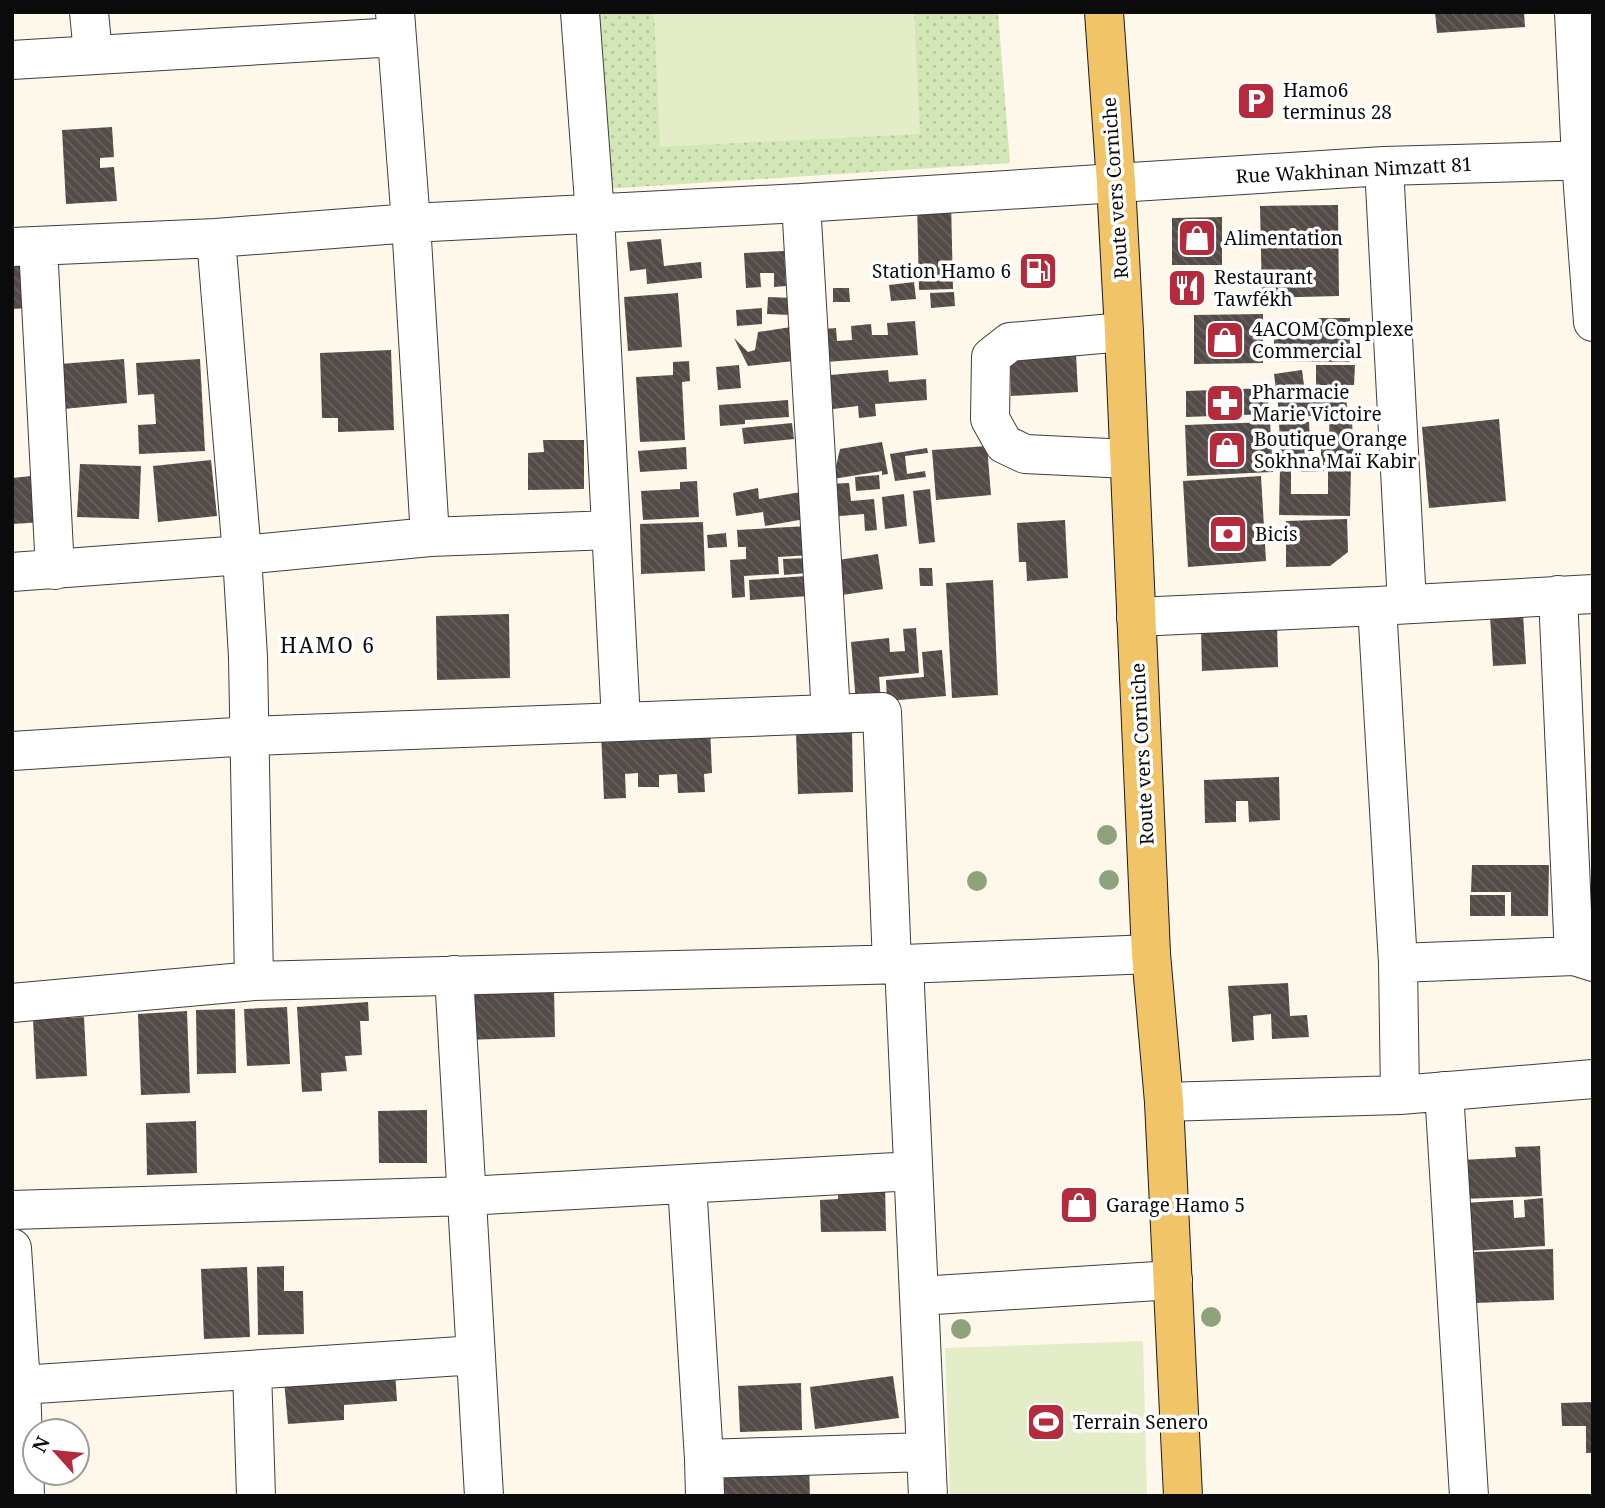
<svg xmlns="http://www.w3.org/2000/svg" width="1605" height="1508" font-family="'Noto Serif',serif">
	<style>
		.park { fill: url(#park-dots) }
		.pitch { fill: #e3eec8 }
		.building { fill: url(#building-back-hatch) }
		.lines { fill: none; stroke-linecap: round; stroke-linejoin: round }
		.minor-casing { stroke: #3e3e3e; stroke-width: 40 }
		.major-casing { stroke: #1c1c1c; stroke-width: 40 }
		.minor { stroke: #fff; stroke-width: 38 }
		.major { stroke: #f1c467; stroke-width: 38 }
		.tree { fill: #8ea37b }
		.labels { text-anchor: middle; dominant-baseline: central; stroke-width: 7; stroke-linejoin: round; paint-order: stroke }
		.poi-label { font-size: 19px; fill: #0b0b0b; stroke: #fff; text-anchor: start }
		.street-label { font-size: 19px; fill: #0b0b0b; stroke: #fff }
		.neighbourhood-label { font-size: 21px; letter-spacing: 2px; fill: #0b0b0b; stroke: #fff }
	</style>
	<defs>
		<pattern id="park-dots" width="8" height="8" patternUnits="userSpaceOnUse" patternTransform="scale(1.75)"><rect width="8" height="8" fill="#d3e6b6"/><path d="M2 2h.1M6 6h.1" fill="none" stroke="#b4c49b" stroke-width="1.8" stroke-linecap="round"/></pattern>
		<pattern id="building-back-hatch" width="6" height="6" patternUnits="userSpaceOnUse" patternTransform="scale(1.75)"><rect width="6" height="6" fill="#534b48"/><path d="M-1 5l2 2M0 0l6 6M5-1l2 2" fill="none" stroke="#67605e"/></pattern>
	</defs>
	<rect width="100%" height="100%" fill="#fef8ea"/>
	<!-- park -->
	<path class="park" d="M592,12H998L1010,163L605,189Z"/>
	<!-- pitch -->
	<path class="pitch" d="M654,12H914L920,134L660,147Z
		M1143,1341L1147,1496H950L945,1348Z"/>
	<!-- building -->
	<path class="building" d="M1435,12H1524L1525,27L1437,33Z
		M112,127L114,157L100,158V168L114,167L117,201L66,204L62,130Z
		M951,201L953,289L919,290L917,202Z
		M1338,205L1339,296L1262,298L1260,206Z
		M1222,217V265H1172V218Z
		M661,239L664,266L701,262L702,278L647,284L646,269L630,271L627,242Z
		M784,251L786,286L774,287V273H760L761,287L746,288L744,253Z
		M12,256H28L29,308L12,309Z
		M914,282L916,299L891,301L889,285Z
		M833,288H849L850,302H833Z
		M954,292L955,306L931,308L930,293Z
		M678,293L682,347L628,351L624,297Z
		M768,297L793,298L791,315L767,314Z
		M762,308V324L737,326L736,310Z
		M1263,314V363L1194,364V315Z
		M1318,318H1350V362L1274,361V336L1318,337Z
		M915,321L918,355L826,362L824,329L836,328L837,341L852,340L851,326L871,324L872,335H888L887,323Z
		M791,327L794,361L748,366L734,338L748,352L755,350L758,332Z
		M391,350L394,430L338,432V418H322L320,353Z
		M1076,354L1078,392L1011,396L1010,357Z
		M124,359L127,403L63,409L60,364Z
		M200,359L205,451L139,454L138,425L156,424L154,394L138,395L136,363Z
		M689,361L690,381L682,382L685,440L640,442L636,377L673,375V362Z
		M739,365L741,388L718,390L716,367Z
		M1316,365H1355L1354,385H1316Z
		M888,370L889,382L926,379L927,400L875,404L876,416L859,418L858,406L833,409L830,375Z
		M1302,370L1306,400L1345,394L1348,411L1280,420L1274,374Z
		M1268,388L1269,414L1186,417V391Z
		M788,400L789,417L745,420V424L720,426L719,405Z
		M1499,419L1506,501L1429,508L1422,427Z
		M1352,421L1354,460L1324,462V471L1301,472V460L1281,461L1279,423L1309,422L1311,460H1321V443L1330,442L1329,423Z
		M1270,422L1273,472L1187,476L1185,425Z
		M792,423L794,439L744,444L742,428Z
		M543,440H584V489L528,490V453L544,452Z
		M882,442L888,474L882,475V471L833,479L840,449Z
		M987,446L991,495L936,500L932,450Z
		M686,447L687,469L640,472L638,451Z
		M927,448L928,453L905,456L907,474L925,471L926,477L895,481L890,454Z
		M211,460L217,516L158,522L153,466Z
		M80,464L141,466L139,519L77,517Z
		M1328,467L1351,468L1350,516L1279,515L1280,468H1291V494H1328Z
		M41,475L45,522L12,524V478Z
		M879,475L880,489L856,491L855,477Z
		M1261,476L1266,561L1188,567L1183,481Z
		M697,481L699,517L643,520L641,491L680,489V482Z
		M849,483L851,501L874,499L877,530L865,531L864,514L829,517L827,484Z
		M758,488L759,499L801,492L805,519L765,526L763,512L736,516L733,493Z
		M930,489L935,542L919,544L913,491Z
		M904,494L907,526L885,529L882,497Z
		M1347,519L1348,552L1330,566L1286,567V521Z
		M1065,520L1068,578L1027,581L1026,562H1019L1017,523Z
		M703,522L705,571L641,574L640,524Z
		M809,526L811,555L778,557L779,574L744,576L745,597L732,598L730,560L746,559V547H738L737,530Z
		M726,533L727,547L708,548L707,535Z
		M878,554L883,589L842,595L838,560Z
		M807,558V573L784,575L783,559Z
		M919,568H932L933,586H920Z
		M807,576L809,596L750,600L749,580Z
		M993,580L998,695L952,698L946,583Z
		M1523,613L1526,664L1493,666L1490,615Z
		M509,614L510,678L437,680L436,616Z
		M1277,624L1278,667L1202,671L1201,627Z
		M916,628L919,673L879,677L881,700L856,703L851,642L889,638L890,652L905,651L903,629Z
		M942,650L946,696L887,701L886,680L924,677L922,652Z
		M710,728L712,773L704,774L705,792L678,793L677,774L659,775V787H638V773L625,774L626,798L604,799L601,733Z
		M852,730L853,792L798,794L796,732Z
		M1279,777L1280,820L1249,822L1248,801H1236V822L1205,823L1204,780Z
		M1472,865H1549L1548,916H1511V892H1471Z
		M1470,895H1505V916H1470Z
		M1288,983L1290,1016L1307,1015L1309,1037L1272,1039L1271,1014L1253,1016L1254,1040L1232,1042L1228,986Z
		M554,988L555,1037L464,1040L463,990Z
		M368,1002L369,1021H360L362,1055L345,1056L347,1071L321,1073L322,1091L302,1092L297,1007Z
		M287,1007L290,1064L247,1066L244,1009Z
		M235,1009L236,1073L197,1074L196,1010Z
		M187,1011L190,1093L141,1095L138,1014Z
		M84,1017L87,1076L36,1079L33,1020Z
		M427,1110V1163H379L378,1111Z
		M196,1121L197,1173L147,1175L146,1123Z
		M1540,1146L1542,1196L1463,1199L1462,1160L1516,1157L1515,1147Z
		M885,1185L886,1231L821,1232L820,1200L838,1199V1186Z
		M1543,1198L1545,1246L1466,1251L1464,1203L1513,1200L1514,1218L1525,1217L1524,1200Z
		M1553,1249L1554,1300L1476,1303L1474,1252Z
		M284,1266V1291H303L304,1334L258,1335L257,1267Z
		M247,1267L250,1337L204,1339L201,1269Z
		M395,1371L397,1401L344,1405V1420L288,1424L284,1380Z
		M893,1376L899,1418L815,1429L810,1387Z
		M801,1383L802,1430L740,1432L738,1386Z
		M1593,1402V1453H1586V1426H1562L1561,1403Z
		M809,1463L810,1496H714L713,1468Z"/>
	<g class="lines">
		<!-- minor casing -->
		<g class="minor-casing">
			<path id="minor" d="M89,12L93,54
				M395,12L411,223L430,537
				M580,12L595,215L621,721
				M1574,12L1581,160L1593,322
				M12,60L396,37
				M1384,166L1407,604
				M801,203L831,714
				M216,238L242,555L248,657L254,981
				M38,246L55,570
				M12,247L216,238L411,223L801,203L1384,166L1593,160
				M1124,332L1010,342L991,357L990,419L1004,444L1025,454L1129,459
				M12,572L242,555L430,537L610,530
				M1558,595L1574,956
				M1377,606L1398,963L1400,1095
				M1136,617L1377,606L1593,594
				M12,751L251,736L882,712L892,964
				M1398,963L1574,956L1593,962
				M904,964L928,1496
				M454,975L484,1496
				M12,1003L254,981L904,964L1151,954
				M1444,1091L1469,1496
				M1164,1102L1400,1095L1593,1079
				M687,1184L704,1459L705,1496
				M12,1210L467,1196L913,1171
				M12,1248L21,1385L25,1496
				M919,1296L1173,1280
				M252,1370L256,1496
				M21,1385L476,1355
				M704,1459L926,1452"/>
		</g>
		<!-- major casing -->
		<g class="major-casing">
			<path id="major" d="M1104,12L1116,183L1124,332L1151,954L1164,1102L1183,1496"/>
		</g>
		<!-- minor -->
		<use href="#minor" class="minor"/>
		<!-- major -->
		<use href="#major" class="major"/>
	</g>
	<!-- trees -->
	<g class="tree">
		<circle cx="1107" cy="835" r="10"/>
		<circle cx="1109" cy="880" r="10"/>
		<circle cx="977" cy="881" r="10"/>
		<circle cx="1211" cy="1317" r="10"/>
		<circle cx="961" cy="1329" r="10"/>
	</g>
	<!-- icons -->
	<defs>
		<g id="parking-square" transform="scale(2.0125)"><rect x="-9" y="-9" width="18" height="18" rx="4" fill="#b32b3d" stroke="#fff"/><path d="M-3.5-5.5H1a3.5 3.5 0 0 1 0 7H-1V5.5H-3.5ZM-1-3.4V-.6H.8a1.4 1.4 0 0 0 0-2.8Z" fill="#fff"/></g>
		<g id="shop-square" transform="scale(2.0125)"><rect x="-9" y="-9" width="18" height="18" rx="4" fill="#b32b3d" stroke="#fff"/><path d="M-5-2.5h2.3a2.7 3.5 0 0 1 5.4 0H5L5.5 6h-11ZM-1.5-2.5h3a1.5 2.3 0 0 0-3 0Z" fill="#fff"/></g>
		<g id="fuel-square" transform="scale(2.0125)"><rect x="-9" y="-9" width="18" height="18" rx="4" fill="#b32b3d" stroke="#fff"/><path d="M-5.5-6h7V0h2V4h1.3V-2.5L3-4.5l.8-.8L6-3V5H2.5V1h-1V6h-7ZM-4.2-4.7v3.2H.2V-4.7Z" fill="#fff"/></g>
		<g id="restaurant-square" transform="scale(2.0125)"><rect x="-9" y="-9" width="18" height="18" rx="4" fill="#b32b3d" stroke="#fff"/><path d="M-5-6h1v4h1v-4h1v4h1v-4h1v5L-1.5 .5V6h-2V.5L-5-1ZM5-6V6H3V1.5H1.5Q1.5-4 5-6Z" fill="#fff"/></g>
		<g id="pharmacy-square" transform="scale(2.0125)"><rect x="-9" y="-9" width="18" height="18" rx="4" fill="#b32b3d" stroke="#fff"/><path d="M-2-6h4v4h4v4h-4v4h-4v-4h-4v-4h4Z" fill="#fff"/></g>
		<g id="bank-square" transform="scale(2.0125)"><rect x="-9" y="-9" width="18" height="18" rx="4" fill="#b32b3d" stroke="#fff"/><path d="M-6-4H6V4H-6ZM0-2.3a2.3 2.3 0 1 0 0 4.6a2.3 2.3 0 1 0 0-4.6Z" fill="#fff"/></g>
		<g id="stadium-square" transform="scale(2.0125)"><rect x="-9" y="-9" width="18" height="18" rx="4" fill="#b32b3d" stroke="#fff"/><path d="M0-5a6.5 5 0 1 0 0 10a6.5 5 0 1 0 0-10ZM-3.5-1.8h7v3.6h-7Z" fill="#fff"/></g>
	</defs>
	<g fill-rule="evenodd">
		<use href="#parking-square" x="1256" y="101"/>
		<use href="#shop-square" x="1197" y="238"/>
		<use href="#fuel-square" x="1038" y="271"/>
		<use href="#restaurant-square" x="1187" y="288"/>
		<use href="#shop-square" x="1225" y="340"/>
		<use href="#pharmacy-square" x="1225" y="403"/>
		<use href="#shop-square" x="1227" y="450"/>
		<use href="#bank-square" x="1228" y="534"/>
		<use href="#shop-square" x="1079" y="1205"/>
		<use href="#stadium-square" x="1046" y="1422"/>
	</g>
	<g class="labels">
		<!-- poi labels -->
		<g class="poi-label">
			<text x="1283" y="90">Hamo6<tspan x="1283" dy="22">terminus 28</tspan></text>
			<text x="1224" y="238">Alimentation</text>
			<text x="1011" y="271" text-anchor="end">Station Hamo 6</text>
			<text x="1214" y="277">Restaurant<tspan x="1214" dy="22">Tawfékh</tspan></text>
			<text x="1252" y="329">4ACOM Complexe<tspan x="1252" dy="22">Commercial</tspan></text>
			<text x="1252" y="392">Pharmacie<tspan x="1252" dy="22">Marie Victoire</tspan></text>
			<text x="1254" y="439">Boutique Orange<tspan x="1254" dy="22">Sokhna Maï Kabir</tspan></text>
			<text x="1255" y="534">Bicis</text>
			<text x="1106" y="1205">Garage Hamo 5</text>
			<text x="1073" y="1422">Terrain Senero</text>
		</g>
		<!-- street labels -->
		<g class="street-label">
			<text transform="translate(1354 170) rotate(-3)">Rue Wakhinan Nimzatt 81</text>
			<text transform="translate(1115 188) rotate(-94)">Route vers Corniche</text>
			<text transform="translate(1142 754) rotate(-93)">Route vers Corniche</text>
		</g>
		<!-- neighbourhood labels -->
		<g class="neighbourhood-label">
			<text x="328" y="645">HAMO 6</text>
		</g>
	</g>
	<!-- border -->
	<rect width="1605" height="1508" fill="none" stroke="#0b0b0b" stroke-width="28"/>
	<!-- north arrow -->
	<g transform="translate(56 1452) rotate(297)"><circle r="33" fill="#ffffff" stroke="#9d9d9d" stroke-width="2"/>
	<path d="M0-5L12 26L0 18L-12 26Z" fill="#b32b3d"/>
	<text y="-10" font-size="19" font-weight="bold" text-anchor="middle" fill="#0b0b0b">N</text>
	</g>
</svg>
